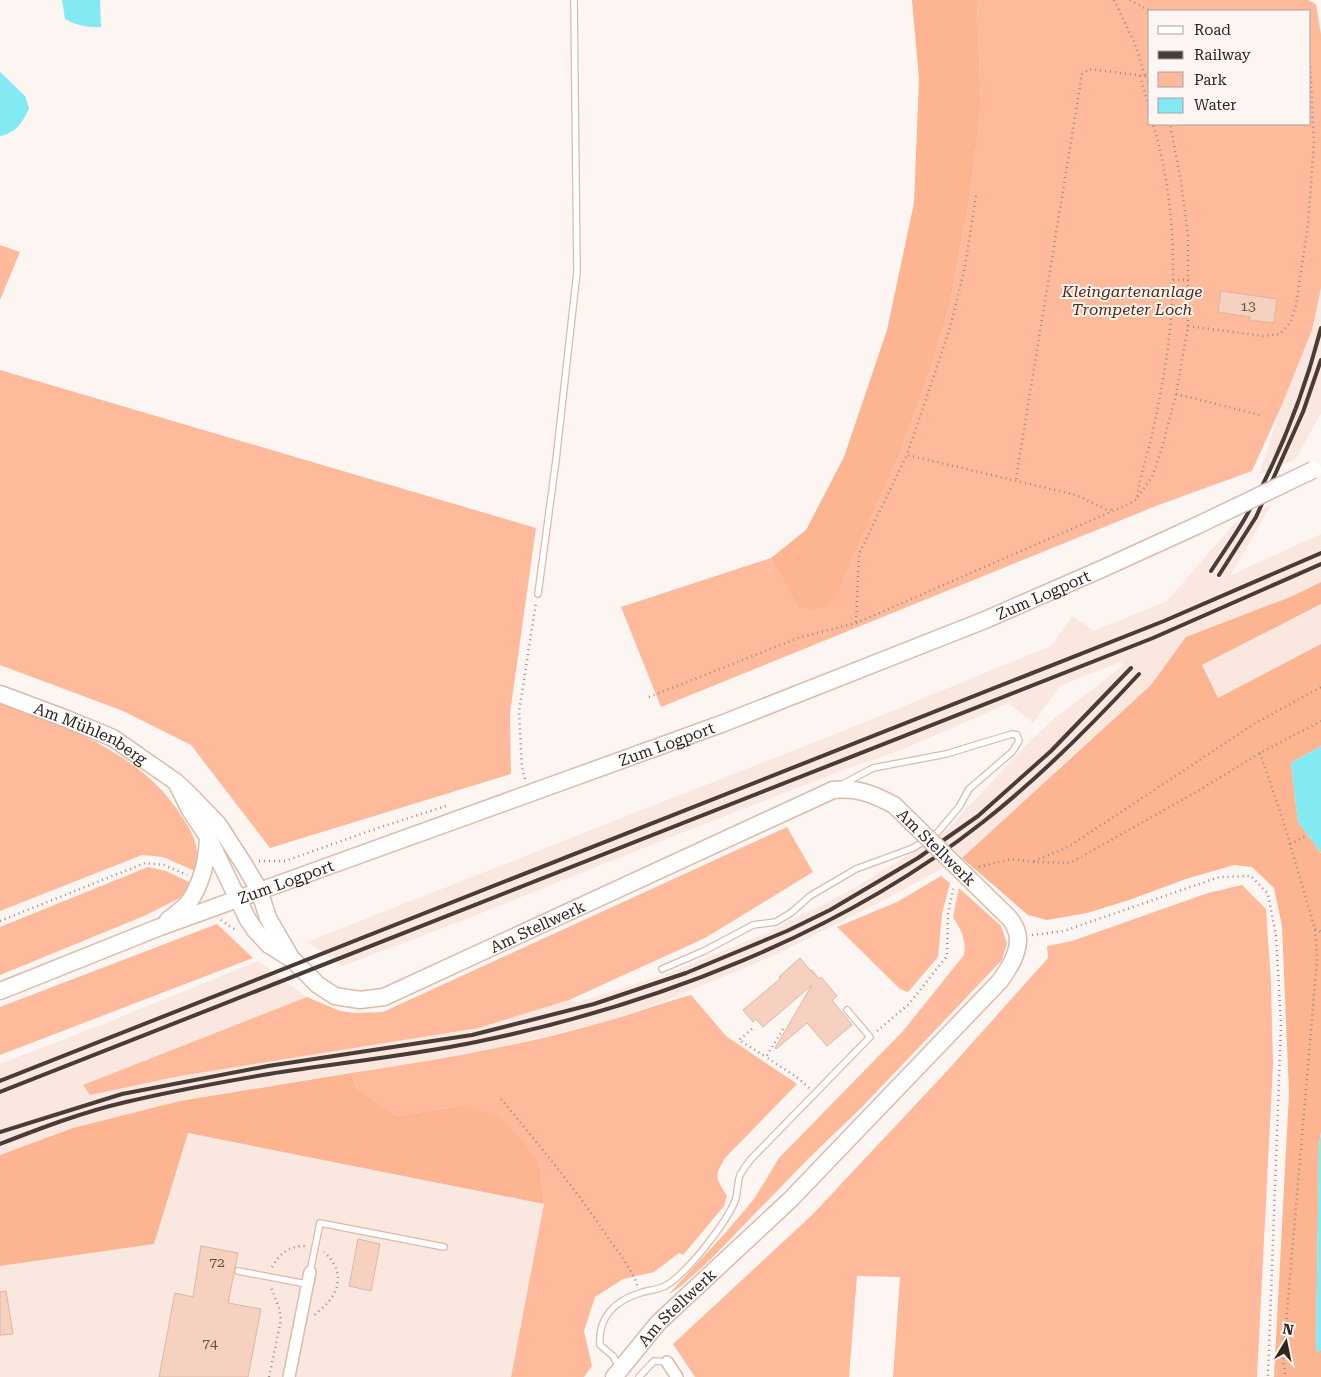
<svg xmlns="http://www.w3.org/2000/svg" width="1321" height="1377" font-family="'Roboto Serif',serif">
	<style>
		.built { fill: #fae7df }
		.green { fill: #feba9a; fill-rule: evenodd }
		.forest { fill: #fcb491 }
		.water { fill: #83e9f2 }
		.building { fill: #f6d1bf; stroke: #dab6a4 }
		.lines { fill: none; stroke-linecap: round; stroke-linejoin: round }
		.lane-casing { stroke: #debaa9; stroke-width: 8 }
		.street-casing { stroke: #debaa9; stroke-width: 14 }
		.secondary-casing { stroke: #debaa9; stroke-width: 19 }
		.path { stroke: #988d88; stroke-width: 2.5; stroke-dasharray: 1 4; stroke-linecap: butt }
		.lane { stroke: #fff; stroke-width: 5.5 }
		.street { stroke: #fff; stroke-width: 11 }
		.secondary { stroke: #fff; stroke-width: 16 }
		.rail { stroke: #483c35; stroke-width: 4 }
		.secondary-bridge-casing { stroke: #debaa9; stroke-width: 19; stroke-linecap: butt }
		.secondary-bridge { stroke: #fff; stroke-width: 16 }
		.labels { text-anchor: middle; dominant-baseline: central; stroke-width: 4; stroke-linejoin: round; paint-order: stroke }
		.number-label { font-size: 14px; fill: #635046 }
		.park-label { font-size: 16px; font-style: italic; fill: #572a11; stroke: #fdf5f2 }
		.street-label { font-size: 16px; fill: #32251e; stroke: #fdf5f2 }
	</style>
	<rect width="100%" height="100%" fill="#fdf5f2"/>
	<!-- built -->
	<path class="built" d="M1321,288V413L1296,459L1259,475L1281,407L1312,330Z
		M1271,505L1231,575L1321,534V582L1295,595L1186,637L1151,685L962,858L878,903L773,956L660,1003L604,1022L490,1050L180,1101L73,1128L0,1155V1064L106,1023L258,961L307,997L84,1085L90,1094L180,1076L478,1027L569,1000L578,1002L667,974L762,935L842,895L943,834L1029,742L1055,718L1124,665L1120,662L1060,686L1033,723L1009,703L901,750L838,772L671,837L469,918L342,966L307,942L848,729L1051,646L1072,616L1094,631L1167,601L1234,524Z
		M1321,604V644L1218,698L1202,665Z
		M188,1133L544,1204L511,1377H0V1266L154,1244Z"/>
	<!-- green -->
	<path class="green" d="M977,0H1308L1316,4L1321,34V288L1312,330L1281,407L1252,471L1156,506L661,707L621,607L771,558L798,608L836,600L854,555L899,456L932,365L950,303L970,196L981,107ZM1150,11H1310V124H1150Z
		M0,245L20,252L0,300Z
		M0,370L536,528L510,713L511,774L270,848L191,745L123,711L0,665Z
		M0,702C66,727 143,753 182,817C189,827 196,839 197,852C197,858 196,865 195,871L163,857L142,855L0,911Z
		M787,827L813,872L705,938L569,1000L478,1028L180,1076L90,1095L83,1085L307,997L340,1011L354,1013L383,1012Z
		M148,867L166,871L191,883L180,898L144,916L0,975V927Z
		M941,876L950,883L942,914L938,957L908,992L900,989L837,927L897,902Z
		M1242,885L1266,909L1271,983L1273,1064L1257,1377H893L900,1277L857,1276L849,1377H695L673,1344L812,1215L947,1071L1048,958L1047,946L1072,941L1208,893Z
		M959,888L1001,926L1007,943L1002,960L862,1107L808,1159L709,1261L681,1286L668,1295L727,1231L754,1199L779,1158L903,1031L964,955C966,938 962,932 953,917Z
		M217,924L253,958L0,1055V1007Z
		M691,995L726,1036L797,1084L726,1157C713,1177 716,1177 727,1196L724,1206L683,1255L679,1253L654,1272L623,1279L595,1297L584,1331L592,1366L584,1377H511L544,1204L539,1161L462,1105L397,1116L358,1089L351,1073C436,1060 521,1046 604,1022C633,1014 661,1003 691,995Z"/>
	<!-- forest -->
	<path class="forest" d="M912,0H977L981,107L970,196L950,303L932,365L899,456L854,555L836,600L816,609L798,608L771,558L806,530L844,457L887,330L914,203L919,79Z
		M1321,582V604L1202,665L1218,698L1321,644V746L1291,763L1298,822L1321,853V1132L1319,1146L1316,1351H1321V1377H1274L1289,1093L1282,926L1274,888L1252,867L1234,865L1186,879L1129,900L1087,913L1047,920L1028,915L962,858L1151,685L1186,637L1295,595Z
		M351,1073L358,1089L397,1116L462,1105L500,1116L539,1161L544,1204L188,1133L154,1244L0,1266V1155L73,1128L180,1101Z"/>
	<!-- water -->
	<path class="water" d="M62,0H100L101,27C90,28 75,25 65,19Z
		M0,72L25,96L29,108C24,121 15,134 0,136Z
		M1321,746V853L1298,822L1291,763Z
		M1321,1132V1351H1316L1319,1146Z"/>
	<!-- building -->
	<path class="building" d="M1221,291L1277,299L1274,323L1249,320L1250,317L1218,312Z
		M800,958L811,971L812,970L819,979L821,977L837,996L832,1000L852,1025L827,1046L807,1023L776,1049L775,1048L812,985L763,1027L756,1019L753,1022L743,1010L781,978L779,977Z
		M358,1239L380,1244L371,1291L349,1286Z
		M201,1246L238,1253L228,1303L261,1309L248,1377H159L175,1293L193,1297Z
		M6,1291L13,1334L0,1335V1292Z"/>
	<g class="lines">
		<!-- lane casing -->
		<g class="lane-casing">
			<path id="lane" d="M538,594L556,460L577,272L574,0
				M662,969L704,951L753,925L776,922L792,912L810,896L856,869L913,848L937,833L959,807L969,789L1012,752L1019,741L1017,735L1012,734L946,754L873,768L843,784
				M238,1271L307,1284
				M310,1272L320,1223L444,1247
				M619,1367L613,1356L600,1345C598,1318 614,1301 640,1293C648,1290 658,1290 665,1286C686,1275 726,1223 735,1201C738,1193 737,1184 740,1175C743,1170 747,1164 751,1159L870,1037L847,1010
				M639,1377L654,1361L667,1362"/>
		</g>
		<!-- street casing -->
		<g class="street-casing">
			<path id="street" d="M667,1362L677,1377
				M289,1377L310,1272"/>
		</g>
		<!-- secondary casing -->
		<g class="secondary-casing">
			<g id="secondary">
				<path id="s1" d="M0,694L67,719L113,738L176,782L189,794L218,824L245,866L259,890L268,918L290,956"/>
				<path id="s2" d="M176,782L190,810L208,837L247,918L255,930L269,945L293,960L318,985L335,996L360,1000L384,997L833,790C858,788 871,793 894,805"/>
				<path d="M168,920C174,915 184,909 189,902C202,883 207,861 208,838"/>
				<path id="s3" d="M0,991L160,927L724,723L985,620L1104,568L1196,526"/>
				<path id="s4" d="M614,1377L658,1323L790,1200L1000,981C1011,966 1025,944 1014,925C1011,918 1003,912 998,907"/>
			</g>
		</g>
		<!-- path -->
		<path class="path" d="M1114,0L1135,44L1145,76
			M1130,0L1150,11
			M1294,11H1295
			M1140,76L1150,111
			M976,196L965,267L950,328L907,455L1076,495L1106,509L1113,510
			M1173,280H1189
			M1188,326L1263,336L1280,334L1290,323L1296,305L1308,225L1314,143L1310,65
			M1176,394L1260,415
			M1016,479L1082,74L1090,69L1145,76L1150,83
			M1138,497L1152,477L1162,448L1176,394L1188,326V236L1181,182L1170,124
			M856,622L859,554L907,455
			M649,697L798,638L856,623L1129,504L1137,499C1139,480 1145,462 1150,443C1154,428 1157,411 1160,395C1178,306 1179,211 1153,124
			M1260,753L1283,820L1315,929L1317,959L1283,1360L1286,1377
			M525,779L522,767L519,712L536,602
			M1290,844L1306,836
			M259,861H285L378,828L446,806
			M1034,861L1068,847L1254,724L1321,687
			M979,867L1011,859L1033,862L1070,863L1198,791L1260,753L1321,721
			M221,920L237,931
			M0,921L145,863L164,865L187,875
			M1315,929L1321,932
			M1032,935L1064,931L1219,877L1251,876L1268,894L1276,936L1281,1024L1268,1377
			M752,1029L739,1040L766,1057
			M783,1029L766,1057L798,1078L809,1088
			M877,1031L909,1004L947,956L948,914L954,885
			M501,1099C538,1144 575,1188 607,1236C618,1252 631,1267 637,1285
			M272,1267C280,1253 290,1245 307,1246
			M315,1315C319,1310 325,1307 329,1301C343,1285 340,1266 324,1252
			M269,1377L281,1320L279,1308L271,1287"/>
		<!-- lane -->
		<use href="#lane" class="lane"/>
		<!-- street -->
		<use href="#street" class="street"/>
		<!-- secondary -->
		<use href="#secondary" class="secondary"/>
		<!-- rail -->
		<path class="rail" d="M1211,571C1222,554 1234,537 1244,520C1278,460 1304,394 1321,328
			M1219,575L1256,517L1303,412L1321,360
			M0,1081L1164,621L1321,553
			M0,1092L1153,638L1321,564
			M0,1132L122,1094L268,1066L472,1035L594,1004L686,973L787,931L830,910L918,858L978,816L1051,751L1131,668
			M0,1144C41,1128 83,1112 126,1102C173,1091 222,1082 269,1074C338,1063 408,1056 476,1042C652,1006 840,935 983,822C1039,778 1090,727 1139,674"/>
		<!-- secondary-bridge casing -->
		<g class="secondary-bridge-casing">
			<g id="secondary-bridge">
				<path d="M1196,526L1313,470"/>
				<path id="s5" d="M894,805L998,907"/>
			</g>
		</g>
		<!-- secondary-bridge -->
		<use href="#secondary-bridge" class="secondary-bridge"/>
	</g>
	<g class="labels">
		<!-- number labels -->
		<g class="number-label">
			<text x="1248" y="306">13</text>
			<text x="217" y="1262">72</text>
			<text x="210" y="1343">74</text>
		</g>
		<!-- park labels -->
		<g class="park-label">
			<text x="1132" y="291">Kleingartenanlage<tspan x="1132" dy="18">Trompeter Loch</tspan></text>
		</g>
		<!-- street labels -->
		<g class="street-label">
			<text stroke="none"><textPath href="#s3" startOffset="1116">Zum Logport</textPath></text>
			<text stroke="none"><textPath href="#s1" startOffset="99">Am Mühlenberg</textPath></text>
			<text stroke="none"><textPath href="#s3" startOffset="711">Zum Logport</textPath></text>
			<text stroke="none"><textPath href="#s5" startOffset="60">Am Stellwerk</textPath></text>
			<text stroke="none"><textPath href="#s3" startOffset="306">Zum Logport</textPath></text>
			<text stroke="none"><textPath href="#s2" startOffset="491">Am Stellwerk</textPath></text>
			<text stroke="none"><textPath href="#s4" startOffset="94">Am Stellwerk</textPath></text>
		</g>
	</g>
	<!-- legend -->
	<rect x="1148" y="10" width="162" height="115" fill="#fdf5f2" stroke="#aca29d"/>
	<rect x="1158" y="26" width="25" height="8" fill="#ffffff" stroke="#aca29d"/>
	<text x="1194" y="35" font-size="15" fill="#32251e">Road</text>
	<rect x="1158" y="51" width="25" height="8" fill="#483c35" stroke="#aca29d"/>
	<text x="1194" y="60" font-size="15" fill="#32251e">Railway</text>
	<rect x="1158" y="72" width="25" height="15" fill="#feba9a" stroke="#aca29d"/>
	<text x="1194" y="85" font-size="15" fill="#32251e">Park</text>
	<rect x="1158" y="98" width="25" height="15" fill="#83e9f2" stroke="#aca29d"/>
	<text x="1194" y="110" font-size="15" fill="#32251e">Water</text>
	<!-- north arrow -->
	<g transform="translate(1286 1342) rotate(10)" stroke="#fdf5f2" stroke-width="4" paint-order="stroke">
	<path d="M0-4L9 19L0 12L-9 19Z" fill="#32251e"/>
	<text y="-8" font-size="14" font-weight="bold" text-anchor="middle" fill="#32251e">N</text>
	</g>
</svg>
